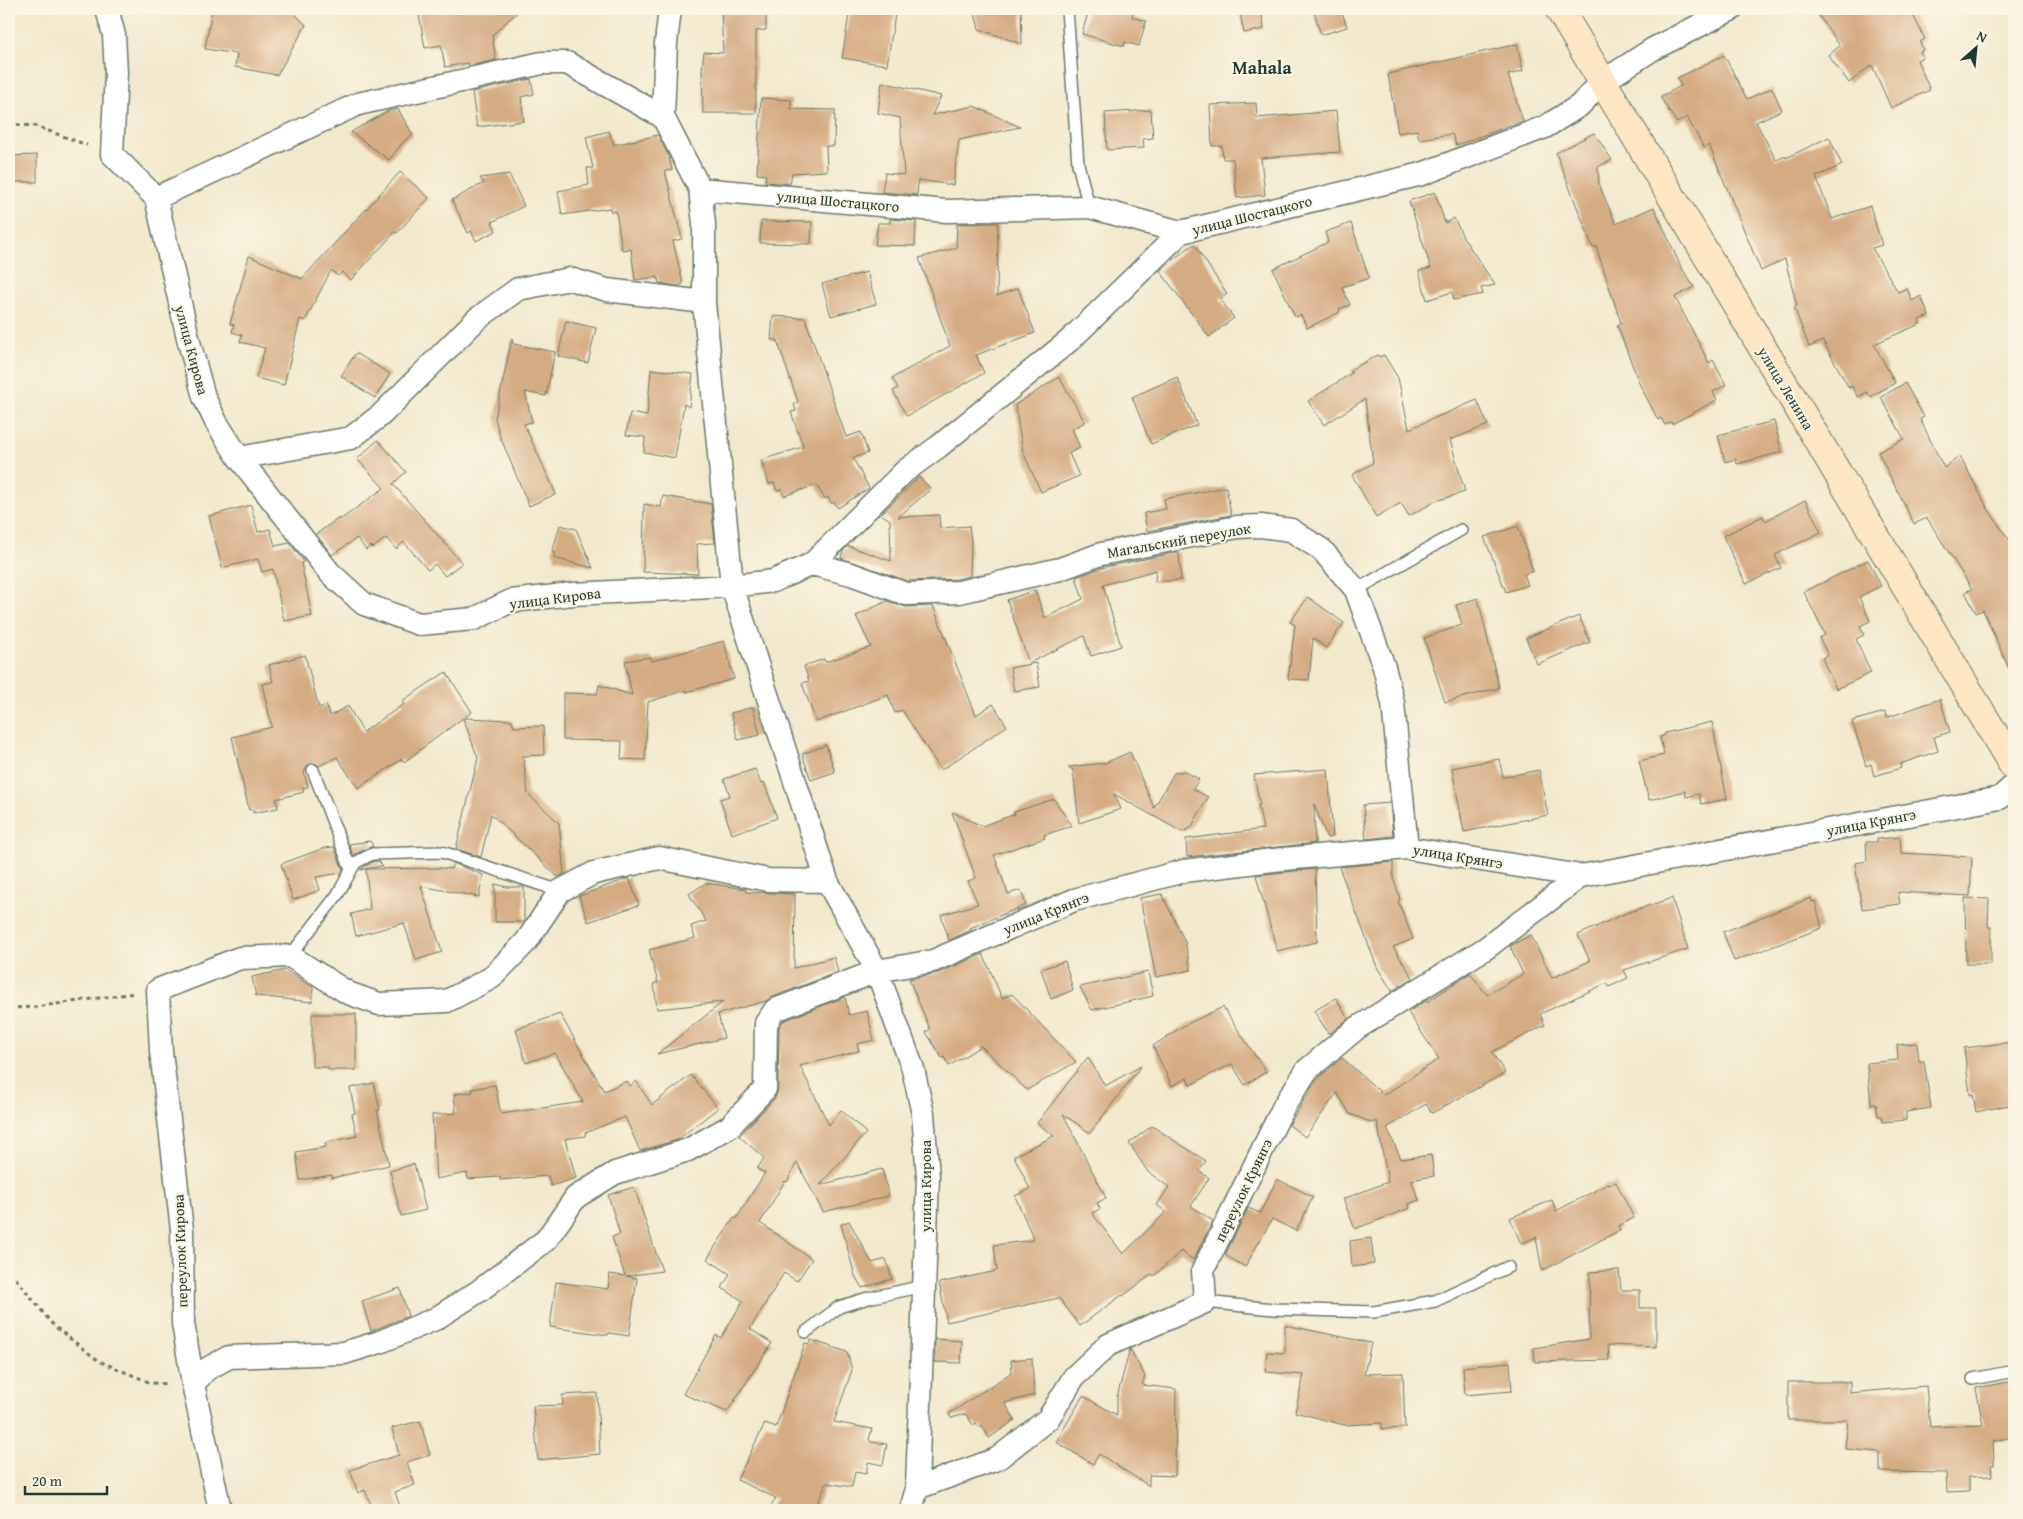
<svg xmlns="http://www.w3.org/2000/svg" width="2023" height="1519" font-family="'Gentium Book Plus',serif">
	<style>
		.building { fill: #d4ac82 }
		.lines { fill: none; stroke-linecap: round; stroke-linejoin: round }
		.lane-casing { stroke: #69796a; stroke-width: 14 }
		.street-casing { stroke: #69796a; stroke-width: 25 }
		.secondary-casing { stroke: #69796a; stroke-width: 30 }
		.path { stroke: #69796a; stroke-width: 3; stroke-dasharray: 4 4; stroke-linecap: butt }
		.lane { stroke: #fff; stroke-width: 11 }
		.street { stroke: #fff; stroke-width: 22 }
		.secondary { stroke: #fce6c4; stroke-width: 28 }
		.labels { text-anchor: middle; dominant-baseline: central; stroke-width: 4; stroke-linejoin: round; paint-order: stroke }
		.street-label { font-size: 15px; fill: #1f3d34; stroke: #fcf5e5 }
		.quarter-label { font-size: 18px; font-weight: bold; fill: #1f3d34; stroke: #fcf5e5 }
	</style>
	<rect width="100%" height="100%" fill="#fcf5e5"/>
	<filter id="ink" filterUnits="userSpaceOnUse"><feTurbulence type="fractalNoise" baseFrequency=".02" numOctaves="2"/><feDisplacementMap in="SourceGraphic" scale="10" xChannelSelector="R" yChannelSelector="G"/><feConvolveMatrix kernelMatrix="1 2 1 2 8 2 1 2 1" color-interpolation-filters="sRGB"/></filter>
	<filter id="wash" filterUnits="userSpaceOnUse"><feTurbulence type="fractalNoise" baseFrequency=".0096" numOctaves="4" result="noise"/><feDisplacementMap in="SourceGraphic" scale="20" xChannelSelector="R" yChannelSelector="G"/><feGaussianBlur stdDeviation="1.12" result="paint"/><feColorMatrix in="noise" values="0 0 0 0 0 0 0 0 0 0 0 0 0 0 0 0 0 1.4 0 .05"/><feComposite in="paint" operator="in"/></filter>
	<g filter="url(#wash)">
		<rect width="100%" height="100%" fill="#f2e8cd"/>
		<g id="blocks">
			<!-- building -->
			<path class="building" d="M212,9H290L306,25L277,75L235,67L237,54L205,49Z
				M418,9H521L492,35L496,60L469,66L468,63L445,67L441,45L425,48Z
				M721,9H766V30L756,31V113H703L702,69L704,52L723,53Z
				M850,9L895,14L887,65L842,58Z
				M974,9H1021L1022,44L979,29Z
				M1089,9H1134L1132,17L1146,21L1139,46L1125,42L1124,46L1082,34Z
				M1239,9H1261L1264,29L1244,33Z
				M1327,9H1341L1347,27L1321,35L1314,12Z
				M1814,9H1910L1925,39L1920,42L1923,50L1920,52L1923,57L1917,60L1930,90L1891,108L1872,65L1849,83L1828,55L1840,46Z
				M1517,44L1523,71L1508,75L1523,121L1456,145L1452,134L1419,139L1417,130L1398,133L1388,74Z
				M1724,55L1747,99L1772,88L1782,110L1756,122L1776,160L1786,156V158L1829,137L1842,165L1816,177L1832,219L1870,206L1882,245L1872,248L1898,292L1907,288L1912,301L1921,296L1929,316L1919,320L1920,324L1874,344L1895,383L1870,397L1867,392L1858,397L1852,386L1849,388L1823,341L1809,347L1794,307L1797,306L1785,259L1761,271L1709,145L1704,148L1687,117L1677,123L1660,97L1681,86L1677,78Z
				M531,79L534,94L521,97L524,121L477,127L472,92Z
				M882,82L941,96L932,115L974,106L1020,127L959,140L953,185L918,180L917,195L882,192L885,173L904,175L900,118L878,113Z
				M761,98L791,100V109L835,110L834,146H826L827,171L792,173L790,184L765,182L766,175L757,174Z
				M1256,103L1257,118L1336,111L1340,152L1261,158L1265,195L1237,198L1233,159H1223L1222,146H1212L1210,105Z
				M398,109L413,135L404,141L389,160L351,132L388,111Z
				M1151,110L1153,138L1143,139L1144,148L1107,150L1105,113Z
				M609,131L614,145L658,135L669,157L672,170L665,171L682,239L673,241L683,284L678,286L659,283L658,277L635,280L631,249L622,250L616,211L611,212L610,208L562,215L558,191L589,185L587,168H593L586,137Z
				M1594,133L1612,160L1598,167L1599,185L1616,224L1654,207L1681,267L1694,287L1675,297L1709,363L1713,360L1726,385L1713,392L1717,400L1672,424L1671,422L1665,425L1661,418L1658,420L1640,385L1617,325L1621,323L1596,246L1593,248L1556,153Z
				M37,155V182H9V156Z
				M400,172L429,198L397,233L395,232L351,280L342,272L338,276L331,270L305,321L300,319L284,385L256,378L265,348L240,342L242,335L232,332L234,325L230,324L249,256L302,279Z
				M509,174L524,206L492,222L496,231L476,241L471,231L468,233L452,200L484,183L480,178Z
				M1435,192L1445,223L1454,218L1463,237L1495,285L1481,288L1483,294L1454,300L1452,292L1427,300L1419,271L1431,268L1409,201Z
				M890,219L916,221L915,246L875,245L878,223H890Z
				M761,221L812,222L811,244L760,243Z
				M998,223L997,296L1018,288L1035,333L976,355L984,373L907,416L893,391L898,388L892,378L950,346L919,258L956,248L957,224Z
				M1351,223L1369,278L1342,287L1350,305L1339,309L1340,312L1307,328L1301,315L1296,317L1294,315L1273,269L1328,242L1325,232Z
				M1194,244L1227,294L1220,299L1234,318L1209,337L1160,271L1172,260Z
				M867,272L876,304L831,316L822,284Z
				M773,316L805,318L846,437L861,432L868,453L853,458L869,488L838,508L834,502L832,504L828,497L825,499L816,485L784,496L782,489L777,491L774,483L769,484L761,460L803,447L791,412L796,411L794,404L798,402L777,340H771Z
				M566,321L596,328L588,363L558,356Z
				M512,338L513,344L555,352L546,396L525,392L532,422L524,424L556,494L529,506L502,441H501L495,418Z
				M356,353L390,374L375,398L341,376Z
				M1378,355L1379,357L1384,355L1398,378L1409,429L1477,400L1488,425L1450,440L1465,492L1436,501L1409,516L1401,503L1376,517L1352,475L1373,463L1365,399L1324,425L1308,401L1352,373L1350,370Z
				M651,369L693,374L689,407L684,404L675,458L644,452L645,437L626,435L630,413L647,416Z
				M1059,377L1085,422L1072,429L1080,448L1069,453L1079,476L1041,492L1023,452L1015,405Z
				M1177,377L1197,425L1151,444L1132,397Z
				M1905,383L1924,417L1920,419L1944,468L1960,456L1988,509L2014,547V680L1983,610L1976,613L1965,592L1972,589L1927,518L1914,524L1878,452L1904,439L1881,397Z
				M1774,421L1782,452L1737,464L1736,459L1725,462L1718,435Z
				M378,440L406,472L393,484L462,563L445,576L435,564L428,570L404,542L396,549L386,538L373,548L371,546L366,550L357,538L332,555L316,534L339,518L340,520L384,488L357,459Z
				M919,477L931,489L898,517L939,515L940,528L969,526L971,540L970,576L957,579L908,581L841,558L843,551L848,546L891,561L890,520L881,514Z
				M1226,487L1231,515L1147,531L1144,513L1166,509L1164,499Z
				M663,496L711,504L715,543L697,544L698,574L643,572L644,504L661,507Z
				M1805,500L1821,532L1775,555L1781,568L1746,584L1723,536L1763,516L1765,521Z
				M251,505L258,532L270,529L275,546L290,543L304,562L301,563L312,616L284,621L273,569L262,572L258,559L222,568L209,516Z
				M560,525L576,529L593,568L554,558L555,553H552Z
				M1518,526L1533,571L1524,574L1528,585L1506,592L1484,537Z
				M1179,552L1181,580L1155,582L1156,570L1103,585L1121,646L1091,656L1084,636L1029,663L1007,600L1035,590L1045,618L1083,599L1076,577L1105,567Z
				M1868,560L1881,586L1859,597L1870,621L1860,626L1864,635L1856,639L1871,673L1836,689L1822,658L1828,655L1819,638L1825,635L1804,592Z
				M1308,597L1344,623L1326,648L1313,638L1309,680L1288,679L1295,625L1290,622Z
				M1478,598L1499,688L1445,702L1424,638L1462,625L1456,605Z
				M887,601L906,607L933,606L976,715L993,704L1007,726L941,770L902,710L895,713L888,695L816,722L802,683L809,681L804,666L824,659L825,662L871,647L856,616Z
				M1579,616L1590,642L1537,664L1526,638Z
				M724,641L734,679L686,692V690L648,702L645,760L621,759L622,741L563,740V693L597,694L599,685L632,695L625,661L651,657L652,661Z
				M305,655L319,708L326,705L330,716L348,706L363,732L404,704L402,701L446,672L472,712L464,718L512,720L514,727L543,726L544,755L523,756L528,794L559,823L564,874L558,877L491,814L481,857L456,849L478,758L463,718L404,762L402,759L358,788L337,757L319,766L314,763L308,765L304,772L308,787L302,788L304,792L276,799L278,808L253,813V809L249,810L232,737L272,727L262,684L273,682L269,665Z
				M1036,663L1040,687L1014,691L1010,668Z
				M1940,699L1950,732L1934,737L1938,751L1900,764L1901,768L1874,776L1871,764L1866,766L1852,721L1885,712L1886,718Z
				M753,707L760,735L738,740L731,713Z
				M1712,722L1727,799L1701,804L1699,794L1686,797L1685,791L1649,800L1639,761L1664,755L1660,737L1665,735V733Z
				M826,745L835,772L811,780L802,754Z
				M1130,752L1154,808L1174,773L1184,771L1199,779L1193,789L1208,797L1191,828L1182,832L1114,794L1121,809L1079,823L1073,770L1068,767L1105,763Z
				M1499,759L1503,777L1539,770L1548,815L1464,832L1452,768Z
				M755,769L761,784L764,782L777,818L732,834L720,799L730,796L724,779Z
				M1328,769L1333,837L1327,838L1314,804L1315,843L1187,857L1186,839L1263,829L1258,805H1260L1254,775Z
				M1054,799L1072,826L1044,835L1045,838L994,855L1008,894L1021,890L1026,905L970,928L971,930L949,940L941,915L978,904L968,881L976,878L952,812L982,826L1015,814L1014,812Z
				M1390,803L1393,836L1366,839L1363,805Z
				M1900,837L1901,853L1972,857L1970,896L1898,892L1900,904L1862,909L1855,863L1867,861L1866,842H1877V839Z
				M370,841L373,846L353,855L349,844Z
				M334,847L343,870L341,873L316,877L320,890L293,900L281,864L324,848Z
				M374,861H379L382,866L360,870Z
				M1393,862V876L1400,900L1398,901L1413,939L1393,947L1413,978L1392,991L1377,967L1339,867Z
				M453,863L483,875L479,897L421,886L442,952L416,960L404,923L356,936L351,914L370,909L366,869L442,868L451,869Z
				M1315,869L1317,942L1277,951L1256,875Z
				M629,878L639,905L588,922L579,896Z
				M706,883L746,889V892L795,894L794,968L834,957L838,972L770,998L766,1001L718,1014L724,1038L657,1054L723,1002L657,1009L654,983H658L649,950L695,938L691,926L706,921L689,894Z
				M495,884L507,887H524V922H495Z
				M1162,894L1185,942L1191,970L1156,977L1140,898Z
				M1672,898L1688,949L1624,970L1628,978L1609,987L1607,983L1540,1014L1545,1025L1492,1052L1505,1073L1432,1113L1426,1104L1387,1128L1401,1159L1431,1155L1434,1176L1411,1180L1419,1200L1409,1204L1410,1208L1355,1229L1343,1199L1388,1182L1377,1121L1373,1123L1350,1114L1337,1093L1305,1137L1289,1125L1317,1079L1342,1058L1384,1095L1439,1059L1408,1012L1427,1000V1002L1470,973L1487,995L1523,974L1510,946L1531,935L1552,978L1590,961L1578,935L1626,913Z
				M1811,898L1812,902L1815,901L1822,928L1734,961L1723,932Z
				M1965,898L1989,899L1988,927H1991V964H1966Z
				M983,954L1002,998L1012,994L1076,1062L1027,1090L981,1046L949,1066L944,1057L942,1058L926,1032L930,1029L909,979L938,973Z
				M1065,961L1073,990L1051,999L1041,969Z
				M285,970L313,987L312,1002L256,996L252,977Z
				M1148,972L1153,996L1092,1010L1080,987Z
				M845,997L849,1015L867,1011L874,1040L857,1044L859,1051L800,1066L829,1125L841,1110L866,1133L820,1185L882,1169L889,1196L823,1212L797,1162L787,1182L785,1181L760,1223L812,1259L797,1281L784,1273L750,1329L772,1343L727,1412L683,1394L716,1335L721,1338L743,1301L722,1288L730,1274L707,1259L734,1218L736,1219L765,1173L757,1169L764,1158L739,1136L775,1098L778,1089L779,1027L783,1021Z
				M1336,998L1348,1019L1329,1034L1314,1011Z
				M1223,1007L1266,1072L1245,1085L1232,1064L1190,1085L1187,1078L1172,1086L1153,1046L1183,1026Z
				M312,1014H356V1070H328V1067H312Z
				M560,1014L604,1091L627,1081L630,1086L636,1081L652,1105L691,1075L718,1108L677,1140L640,1151L625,1117L585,1133V1136L565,1139L576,1178L551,1186L548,1176L500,1180V1177L468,1179L467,1173L436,1179L432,1115L456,1113L454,1094L473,1092L472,1089L495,1085L501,1114L583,1102L555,1053L526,1063L516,1029Z
				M2014,1042V1104L1976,1112L1973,1094L1970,1095L1964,1048Z
				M1917,1043L1919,1061H1924L1931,1108L1906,1112V1120L1882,1122L1881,1116H1878L1876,1104H1871L1867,1063L1898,1060L1897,1045Z
				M1088,1057L1105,1086L1141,1066L1090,1133L1063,1114L1106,1198L1097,1203L1100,1209L1092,1213L1123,1254L1166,1212L1157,1205L1169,1187L1148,1172L1129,1143L1152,1126L1206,1161L1199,1171L1209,1178L1191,1206L1213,1221L1194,1258L1193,1260L1181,1251L1154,1276L1152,1274L1123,1296L1122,1295L1080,1326L1059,1298L947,1322L939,1283L997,1271L994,1245L1034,1240L1015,1196L1030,1189L1014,1156L1054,1136L1037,1123Z
				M374,1083L380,1110H377L389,1165L332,1178V1175L300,1180L296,1152L326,1147L325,1143L357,1136L352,1114L355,1113L350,1088Z
				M414,1164L426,1210L401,1216L390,1171Z
				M1277,1179L1313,1197L1296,1231L1272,1219L1245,1267L1225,1255L1248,1208L1260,1213Z
				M1616,1182L1634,1218L1618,1226L1620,1230L1542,1271L1536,1237L1521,1244L1510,1218L1552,1200L1556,1211L1608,1184L1609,1185Z
				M634,1187L662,1271L626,1276L637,1278L629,1336L609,1333L608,1335L550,1327L556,1282L608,1289L610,1274L625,1276L612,1237L620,1234L608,1195Z
				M849,1221L872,1263L886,1259L892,1279L862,1288L855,1276L841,1224Z
				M1371,1238L1374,1264L1352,1267L1350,1241Z
				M1619,1270L1621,1290H1640V1308H1656V1347L1608,1345L1609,1360L1535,1362L1534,1348L1589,1339L1590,1272Z
				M400,1288L408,1316L371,1331L362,1301Z
				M1285,1325L1371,1343L1364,1374L1403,1373L1405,1428L1382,1429V1423L1344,1425L1295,1412L1304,1375L1265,1372L1267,1352L1285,1353Z
				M935,1339L962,1341L961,1363L935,1362Z
				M811,1340L847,1352L852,1370L834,1422L872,1429L869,1439L871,1442L887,1444L883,1465L868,1462L866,1474L855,1472L852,1487L827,1483L814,1510H769L776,1498L737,1480L765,1423L776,1427L805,1343L809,1344Z
				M1130,1349L1145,1376L1142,1385L1176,1389L1175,1476L1149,1475V1486L1099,1454L1093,1464L1056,1442L1083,1396L1117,1415V1397Z
				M1032,1358L1034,1395L1005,1403L1015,1420L989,1438L982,1425L979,1427L976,1423L973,1425L966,1414L951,1418L949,1414L1012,1372L1011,1360Z
				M1510,1362L1512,1391L1465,1395L1463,1367Z
				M2014,1381V1437L1993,1441L1994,1465H1991L1992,1476L1969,1477V1491L1947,1492L1946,1473L1880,1472V1452L1845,1449L1848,1420H1788V1382H1850V1393L1926,1386L1930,1427L1983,1425L1976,1388Z
				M597,1393L600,1454L538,1460L533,1406L563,1405L562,1395Z
				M420,1421L430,1455L407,1462L415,1485L395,1492L401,1510H373L365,1490L358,1493L350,1470L399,1455L392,1428Z"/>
		</g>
	</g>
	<g filter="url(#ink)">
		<use href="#blocks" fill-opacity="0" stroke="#69796a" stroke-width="1"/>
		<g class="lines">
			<!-- lane casing -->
			<g class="lane-casing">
				<path id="lane" d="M1067,9L1078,164L1089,207
					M1356,590L1461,530
					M313,770L351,870
					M290,956L338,894L355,863L372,854L442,852L560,891
					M1205,1302L1273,1309L1374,1312L1435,1301L1508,1267
					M806,1332L839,1307L868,1298L924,1286
					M1973,1379L2014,1371"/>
			</g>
			<!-- street casing -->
			<g class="street-casing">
				<path id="street" d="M107,9L114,35L116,73L112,154L156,198
					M670,9L666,43L663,117L700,189L704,224V302L732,586L827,881L877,971L913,1069L923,1114L928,1177L917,1488L911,1510
					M700,189L947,211L1089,207L1181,232L1422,174L1545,127L1579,106L1602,82L1653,49L1732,9
					M156,198L189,342L204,397L216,422L239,458L330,573L364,604L419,624L474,619L511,601L573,594L732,586L773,581L812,564L905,471L938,447L1070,340L1181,232
					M156,198L358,104L542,63H567L663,117
					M239,458L351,438L381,415L477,319L518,289L570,279L607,290L704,302
					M812,564L851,574L906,594L959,592L1060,569L1101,554L1237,527L1261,526L1291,530L1322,550L1356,590L1384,667L1393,703L1407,848
					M193,1384L207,1369L229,1357L344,1353L380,1342L435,1319L479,1291L546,1240L576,1197L615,1173L688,1150L729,1127L765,1089L766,1023L775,1010L877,971L933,961L1074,900L1184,871L1273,860L1407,848L1581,876L2000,798L2014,785
					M917,1488L997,1459L1048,1419L1074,1377L1108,1345L1205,1302L1203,1270L1284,1106L1307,1070L1357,1028L1486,948L1581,876
					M220,1510L193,1384L183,1323L182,1230L161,1051L158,990L240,958L290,956L348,993L379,1004L447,1001L491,978L526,942L560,891L594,873L659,858L768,880L827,881"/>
			</g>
			<!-- secondary casing -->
			<g class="secondary-casing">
				<path id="secondary" d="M1559,9L2014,767"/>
			</g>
			<!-- path -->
			<path class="path" d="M9,124L35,126L87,145
				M9,1008L35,1007L135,993
				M9,1274L16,1279L54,1326L99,1361L151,1383L168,1384"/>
			<!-- lane -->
			<use href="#lane" class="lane"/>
			<!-- street -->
			<use href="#street" class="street"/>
			<!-- secondary -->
			<use href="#secondary" class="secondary"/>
		</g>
	</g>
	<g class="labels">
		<!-- street labels -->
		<g class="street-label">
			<text transform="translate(838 201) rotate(5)">улица Шостацкого</text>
			<text transform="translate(1252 215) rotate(-14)">улица Шостацкого</text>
			<text transform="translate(192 350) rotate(75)">улица Кирова</text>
			<text transform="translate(1786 388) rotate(59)">улица Ленина</text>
			<text transform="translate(1179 540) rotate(-10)">Магальский переулок</text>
			<text transform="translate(555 598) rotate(-7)">улица Кирова</text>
			<text transform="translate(1871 822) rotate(-11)">улица Крянгэ</text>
			<text transform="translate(1458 856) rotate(9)">улица Крянгэ</text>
			<text transform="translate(1046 913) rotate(-22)">улица Крянгэ</text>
			<text transform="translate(925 1186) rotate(-90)">улица Кирова</text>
			<text transform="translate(1243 1190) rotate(-64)">переулок Крянгэ</text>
			<text transform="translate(180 1251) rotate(-92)">переулок Кирова</text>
		</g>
		<!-- quarter labels -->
		<g class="quarter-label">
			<text x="1262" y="67">Mahala</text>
		</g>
	</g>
	<!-- margin -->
	<rect width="2023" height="1519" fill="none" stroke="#fcf5e5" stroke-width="30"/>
	<!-- north arrow -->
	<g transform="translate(1976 48) rotate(27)" stroke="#fcf5e5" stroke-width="4" paint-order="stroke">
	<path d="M0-4L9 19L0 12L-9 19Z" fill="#1f3d34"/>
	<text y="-8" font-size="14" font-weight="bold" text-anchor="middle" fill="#1f3d34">N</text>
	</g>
	<!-- scale -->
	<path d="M25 1486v8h82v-8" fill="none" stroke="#1f3d34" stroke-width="2.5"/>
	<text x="32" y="1486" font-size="15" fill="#1f3d34" stroke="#fcf5e5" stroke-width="4" paint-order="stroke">20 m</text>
</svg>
